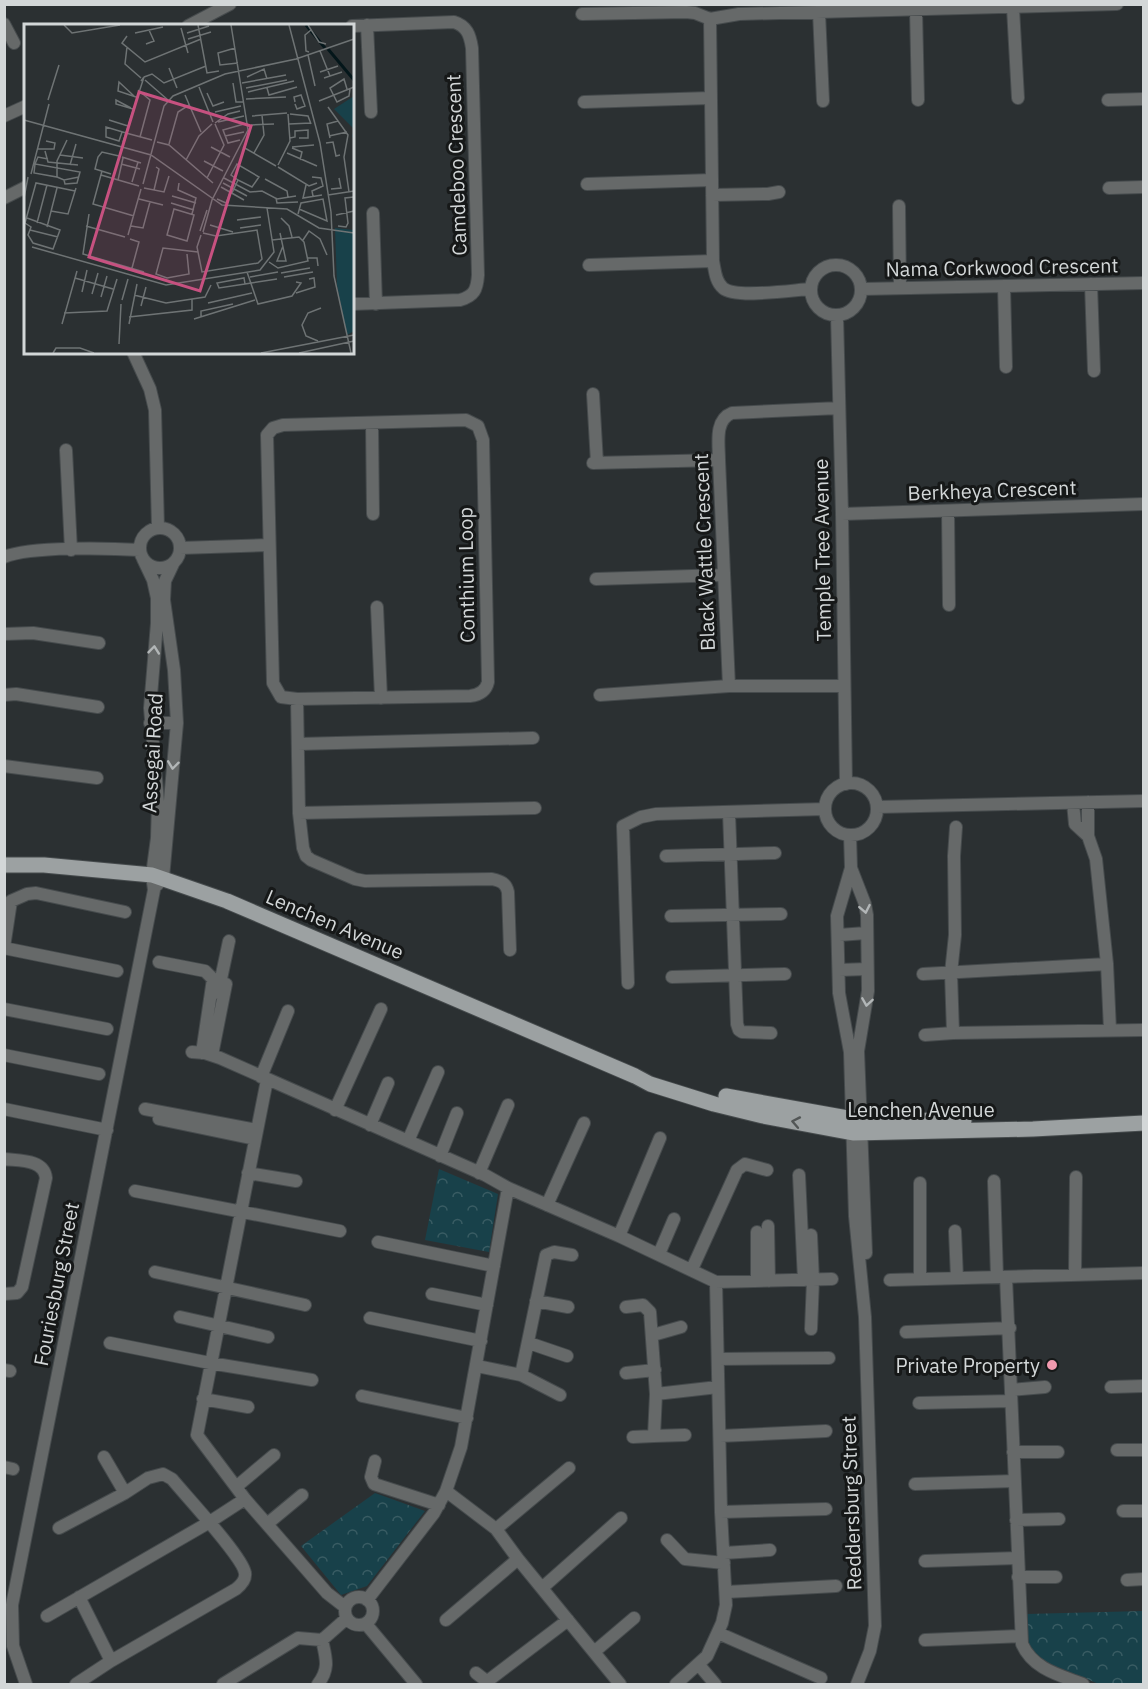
<svg xmlns="http://www.w3.org/2000/svg" width="1148" height="1689" font-family="'IBM Plex Sans',sans-serif">
	<style>
		.park { fill: url(#park-crowns) }
		.lines { fill: none; stroke-linecap: round; stroke-linejoin: round }
		.minor-casing { stroke: #464b4d; stroke-width: 14 }
		.major-casing { stroke: #464b4d; stroke-width: 17 }
		.minor { stroke: #666969; stroke-width: 12 }
		.major { stroke: #9ca1a2; stroke-width: 15 }
		.oneway { stroke: #b2b6b7 }
		.oneway2 { stroke: #525656 }
		.poi-dot { fill: #f29aaf; stroke: #161818; stroke-width: 2 }
		.labels { text-anchor: middle; dominant-baseline: central; stroke-width: 6; stroke-linejoin: round; paint-order: stroke }
		.street-label { font-size: 20px; fill: #d3d7d8; stroke: #161818 }
		.poi-label { font-size: 20px; fill: #d3d7d8; stroke: #161818; text-anchor: end }
		.inset-river { fill: none; stroke: #04161a; stroke-width: 3 }
		.inset-road { fill: none; stroke: #6e7374; stroke-width: 1.5 }
		.view { fill: #c75180; fill-opacity: 0.15; stroke: #c75180; stroke-width: 3 }
		.inset-edge { fill: none; stroke: #d3d7d8; stroke-width: 3 }
	</style>
	<defs>
		<pattern id="park-crowns" width="20" height="18" patternUnits="userSpaceOnUse" patternTransform="scale(1.5)"><rect width="20" height="18" fill="#18414a"/><path d="M2 6a3 3 0 1 1 6 0M12 15a3 3 0 1 1 6 0" fill="none" stroke="#395c63"/></pattern>
	</defs>
	<rect width="100%" height="100%" fill="#2b3032"/>
	<!-- park -->
	<path class="park" d="M439,1169L498,1194L489,1252L425,1240Z
		M375,1493L425,1511L367,1586L341,1595L301,1546Z
		M1143,1611V1684H1099L1045,1662L1032,1652L1028,1644L1026,1614Z"/>
	<g class="lines">
		<!-- minor casing -->
		<g class="minor-casing">
			<path id="minor" d="M1013,8L1018,98
				M916,10L918,100
				M819,12L823,101
				M582,14L686,12L695,13L710,19
				M710,19L739,14L1117,4
				M710,19L713,261C715,270 715,281 723,288C735,299 793,290 811,289
				M4,24L14,43
				M367,25L371,112
				M188,26L230,4
				M352,26L454,22C467,26 470,35 472,48L478,275C477,290 474,296 460,300L352,304
				M1108,100L1144,99
				M584,102L710,98
				M4,116L26,106
				M587,184L712,180
				M1109,188L1144,187
				M712,195L768,194L779,192
				M4,198L26,187
				M899,206L900,288
				M373,213L376,304
				M589,265L713,261
				M811 290a25 25 0 1 1 50 0a25 25 0 1 1-50 0Z
				M1091,284L1094,371
				M1004,286L1006,367
				M862,289L1144,283
				M837,315L842,514L846,784
				M133,352L150,389L155,410L158,528
				M593,394L597,463
				M466,420L478,426L483,440L488,682C486,691 479,695 470,696L297,699L281,697L273,683L267,435L273,428L283,425Z
				M372,423L373,514
				M66,450L71,550
				M593,463L719,460
				M948,511L949,605
				M842,514L1144,504
				M140 548a20 20 0 1 1 40 0a20 20 0 1 1-40 0Z
				M180,548L268,545
				M4,557C31,546 109,548 140,550
				M596,579L724,575
				M377,607L381,698
				M4,634L33,633L99,643
				M729,686L719,460C719,444 714,420 732,413L839,408
				M4,695L16,694L98,707
				M600,695L729,686H844
				M297,699L299,813L303,848L306,856L311,860L355,879L365,881L492,879C501,881 506,883 508,892L510,950
				M150,723H177
				M298,744L533,738
				M4,766L97,778
				M825 809a26 26 0 1 1 52 0a26 26 0 1 1-52 0Z
				M1088,802V836
				M1073,803L1075,824L1088,836L1096,859L1107,964L1110,1030
				M877,807L1144,801
				M299,813L535,808
				M729,813L737,1024L739,1030L742,1032L771,1033
				M850,835L851,868L837,916L839,993L850,1052L855,1216L865,1317L875,1626L870,1651L857,1684
				M666,856L775,853
				M851,868L865,904L867,915L868,991L858,1051L866,1253
				M157,885L163,878L177,723L174,670L164,600L165,581L174,562
				M671,916L781,914
				M839,935L866,933
				M4,947L11,901L27,894L36,893L125,912
				M4,948L117,971
				M159,962L205,971L213,979L202,1053
				M839,970L867,969
				M923,974L1107,964
				M672,977L785,974
				M628,983L623,826L641,817L656,814L825,809
				M218,993L229,941
				M4,1009L107,1029
				M953,1033L951,973L955,935L954,856L956,827
				M925,1035L953,1033L1143,1030
				M192,1052L205,1053L220,1058L485,1175L508,1188L619,1236L716,1282L832,1279
				M4,1055L99,1074
				M212,1055L226,984
				M261,1077L288,1011
				M267,1080L197,1435L245,1499L327,1593L345,1607
				M4,1109L107,1130
				M145,1109L257,1130
				M335,1110L381,1009
				M159,1119L255,1139
				M370,1125L388,1083
				M408,1141L438,1072
				M440,1156L457,1113
				M4,1159C19,1161 44,1159 46,1178L22,1287L17,1293L4,1294
				M248,1173L296,1181
				M479,1173L508,1105
				M799,1175L804,1280
				M994,1181L997,1277
				M920,1183V1279
				M135,1191L340,1231
				M547,1205L584,1123
				M768,1226L769,1281
				M955,1231L957,1278
				M757,1232V1281
				M619,1236L660,1138
				M378,1242L494,1266
				M659,1254L674,1219
				M692,1269L737,1170L745,1164L767,1170
				M155,1272L305,1305
				M1075,1275L1076,1177
				M1006,1277L1022,1644C1033,1669 1059,1675 1083,1684
				M890,1280L1144,1273
				M432,1294L487,1305
				M536,1301L568,1307
				M626,1307L643,1305L650,1312L656,1394L718,1387
				M180,1317L268,1337
				M370,1318L481,1341
				M811,1329L813,1280L811,1235
				M906,1332L1010,1328
				M653,1335L681,1327
				M110,1343L210,1363L312,1380
				M529,1343L567,1356
				M718,1359L829,1358
				M477,1366L521,1375L560,1395
				M4,1370L10,1371
				M626,1373L655,1370
				M521,1375L546,1255L554,1252L572,1255
				M1111,1387L1144,1386
				M1011,1390L1045,1387
				M362,1396L467,1418
				M203,1399L248,1407
				M919,1403L1011,1401
				M654,1436L685,1435
				M720,1436L826,1431
				M633,1437L654,1436L656,1394
				M1117,1450H1144
				M1013,1452H1058
				M104,1457L125,1493
				M375,1461L371,1477L374,1484L439,1505
				M4,1467L13,1469
				M915,1484L1015,1481
				M236,1487L274,1455
				M446,1491L496,1529L518,1559L620,1684
				M1123,1511H1144
				M721,1512L826,1509
				M1016,1520L1059,1519
				M267,1524L302,1495
				M59,1528L125,1493L148,1478L163,1474L172,1479C185,1495 243,1557 245,1573C246,1579 241,1585 236,1589L111,1661L76,1684
				M496,1529L569,1468
				M667,1540L685,1559L724,1563
				M724,1553L770,1550
				M925,1561L1018,1558
				M1018,1577H1056
				M1127,1580L1144,1579
				M542,1588L621,1518
				M726,1592L836,1586
				M79,1597L111,1661
				M345 1611a14 14 0 1 1 28 0a14 14 0 1 1-28 0Z
				M367,1600L434,1513L446,1491L461,1447L508,1188
				M47,1616L208,1523L245,1499
				M446,1620L518,1559
				M366,1624L416,1684
				M718,1633L821,1678
				M925,1640L1021,1636
				M594,1652L634,1618
				M699,1665L715,1684
				M476,1673L485,1680H489L568,1620
				M26,1684L13,1646L12,1605L154,890L152,875L157,838L158,802L150,708L157,623V598L153,580L143,559
				M223,1684L298,1638L322,1640
				M318,1684C330,1669 326,1658 322,1640L347,1618
				M676,1684L707,1656L722,1623L726,1605L721,1512L716,1282"/>
		</g>
		<!-- major casing -->
		<g class="major-casing">
			<path id="major" d="M4,865H44L152,875L227,901L635,1076L650,1084L714,1104L763,1116L853,1133L1033,1129L1144,1123
				M726,1096L853,1119L964,1121"/>
		</g>
		<!-- minor -->
		<use href="#minor" class="minor"/>
		<!-- major -->
		<use href="#major" class="major"/>
	</g>
	<!-- one-way arrows -->
	<defs><path id="oneway-chevron" d="M-2-3.5L2.5 0L-2 3.5" fill="none" stroke-width="1.6" stroke-linecap="round" stroke-linejoin="round" transform="scale(1.5)"/></defs>
	<g class="oneway">
		<use href="#oneway-chevron" transform="translate(154 650) rotate(-84)"/>
		<use href="#oneway-chevron" transform="translate(173 765) rotate(97)"/>
		<use href="#oneway-chevron" transform="translate(865 909) rotate(79)"/>
		<use href="#oneway-chevron" transform="translate(867 1002) rotate(99)"/>
	</g>
	<use class="oneway2" href="#oneway-chevron" transform="translate(796 1122) rotate(-169)"/>
	<!-- markers -->
	<circle class="poi-dot" cx="1052" cy="1365" r="6"/>
	<g class="labels">
		<!-- street labels -->
		<g class="street-label">
			<text transform="translate(456 165) rotate(-92)">Camdeboo Crescent</text>
			<text transform="translate(1002 267) rotate(-1)">Nama Corkwood Crescent</text>
			<text transform="translate(992 490) rotate(-2)">Berkheya Crescent</text>
			<text transform="translate(822 550) rotate(-91)">Temple Tree Avenue</text>
			<text transform="translate(704 552) rotate(-92)">Black Wattle Crescent</text>
			<text transform="translate(466 575) rotate(-91)">Conthium Loop</text>
			<text transform="translate(152 753) rotate(-87)">Assegai Road</text>
			<text transform="translate(335 924) rotate(23)">Lenchen Avenue</text>
			<text x="921" y="1109">Lenchen Avenue</text>
			<text transform="translate(56 1284) rotate(-79)">Fouriesburg Street</text>
			<text transform="translate(851 1503) rotate(-92)">Reddersburg Street</text>
		</g>
		<!-- poi labels -->
		<g class="poi-label">
			<text x="1040" y="1365">Private Property</text>
		</g>
	</g>
	<!-- overview -->
	<g transform="translate(24 24)">
		<rect width="330" height="330" fill="#2b3032"/>
		<path d="M330,72V112L328,113L330,105L310,85ZM311,204L330,206V307L323,311L313,261Z" fill="#18414a"/>
		<path class="inset-river" d="M282,1L301,24M304,25L330,56"/>
		<path class="inset-road" d="M40,1L48,9L96,1M174,1L183,49L195,47M265,1L296,119L307,188L310,252L327,329M284,1L295,18L302,20M157,4L164,29M111,9L139,3M163,9L185,2M103,12L98,19L121,38L177,15M164,15L187,8M122,20L130,17L125,6M103,23L101,40L117,54M211,24L194,29L196,41L214,39M296,27L306,52M285,28L282,27L281,11L287,6M284,31L291,62M145,44L153,64M296,48L314,42M120,53L128,50L140,59L182,42M223,53L240,45L243,55M300,54L318,48M121,56L144,76M209,59L212,78H219M218,59L262,51M175,63L189,98M222,64L263,56M243,64L245,71L273,63M323,65L320,55L306,64L313,78L325,72L326,65M114,66L126,76L116,113M224,68L270,57M183,69L189,82L200,78M161,71L177,108M110,72L95,58L94,67L112,73M222,75L262,73M24,76L35,41M295,77L330,63M271,78L270,73L277,71L281,82L273,85L271,80M304,83L324,111L320,133L325,168M107,84L92,76V80L109,85M191,88L217,82M266,90L284,92L287,100M228,92L263,89M0,96L127,131L198,181L263,185L295,204L330,209M85,96L104,102M194,98L220,92M191,99L204,90L216,87M265,100L287,99M227,101L250,100M98,108L95,117L82,113V103L102,109L128,116M201,112L220,108M305,112L323,108M266,114L271,113V107L284,106V114H275M306,114L303,100L314,97M216,116L204,119L199,106L220,100M99,118L120,53L117,57M133,118L145,121L189,159M302,119L309,118L312,132L316,131M145,120L154,88L165,81M187,123L206,133M219,123L252,142M268,123L290,121M268,124L278,128L276,136M13,125H30L31,119L22,117M21,127L24,138L54,141M230,129L240,111L238,91M263,129L293,142M36,131L59,134M98,133L117,139M24,135L14,133L11,140L56,148L53,159L41,160L40,156M162,136L175,112L188,100M180,137L199,147M11,140L10,149L33,153V137L43,116M97,140L116,145M46,141L52,120M254,141L266,117L264,90M254,143L285,162L293,159M78,147L69,180L110,192M7,150L25,80M87,150L71,145L74,133L78,128L95,132M77,151L115,162M33,153L40,156L55,153M288,153L297,154L299,162L288,167L289,172M183,154L200,121L191,100M200,154L226,168L238,167L253,175L272,172M241,155L263,167L264,173M94,156L99,134M108,158L114,138M155,159L154,166L172,174L168,190M199,159L223,172M119,160L140,82L149,72L201,50L272,35L330,15M282,161L279,174L298,171M197,163L220,176M120,164L140,168L145,152M307,165L317,164L315,154M130,166L135,145L132,143M208,169L214,156L228,163L235,153L213,140L207,151L214,156M304,171L330,167M148,172L172,179M0,174L4,153M252,174L253,179L274,178M115,175L139,181M193,175L202,179L206,169M147,179L170,186M150,185L170,191L163,217L143,211ZM27,187L44,190L52,164M65,190L59,230L120,248M274,190L277,179L299,175L303,197L275,185M312,191L330,187M3,194L36,206L29,225L9,219L4,211L7,203L1,199L12,159L51,167M257,194L265,202L268,213M213,196L237,193M13,199L23,161M186,201L209,208M62,202L101,213M107,202L119,204L126,178M314,202L322,203L324,199L321,174L330,173M23,203L33,164M216,204L237,201M6,206L34,213M176,207L183,186M179,208L188,176L224,106L207,1M256,209L262,237H253L259,222M104,211L117,165M177,211L173,223L178,248L234,239L238,235L233,206L192,212L179,209M106,215L115,218L108,244M279,216L285,207L296,215L303,231M8,223L142,261L236,246L250,228L243,184M163,230L165,250L143,254L132,250L139,224L174,228M283,234H293L294,242M245,238L254,244L284,237L280,218L275,213L248,216M223,248L234,280L268,272L277,259L272,258M257,249L286,244M226,253L254,248M260,253L289,248M51,254L89,265M221,260L220,254L193,259L195,264L221,260L253,255M58,268L63,246M272,269L291,263L290,254L285,255M68,270L74,249M110,271L142,279L181,273L187,261M77,273L83,252M98,276L104,255M184,279L228,269M117,282L122,263M40,289L83,287L93,255M105,293L168,286V275M177,293V287L209,280M170,295L231,276M38,300L53,247M105,300L113,260M294,317L282,312L278,301L284,289L297,284M95,320L97,280M29,329L32,324H56L70,329M237,329L330,311M275,329L330,317"/>
		<path class="view" d="M115,68L227,102L176,267L65,233Z"/>
		<rect width="330" height="330" class="inset-edge"/>
	</g>
	<!-- border -->
	<rect width="1148" height="1689" fill="none" stroke="#d3d7d8" stroke-width="12"/>
</svg>
